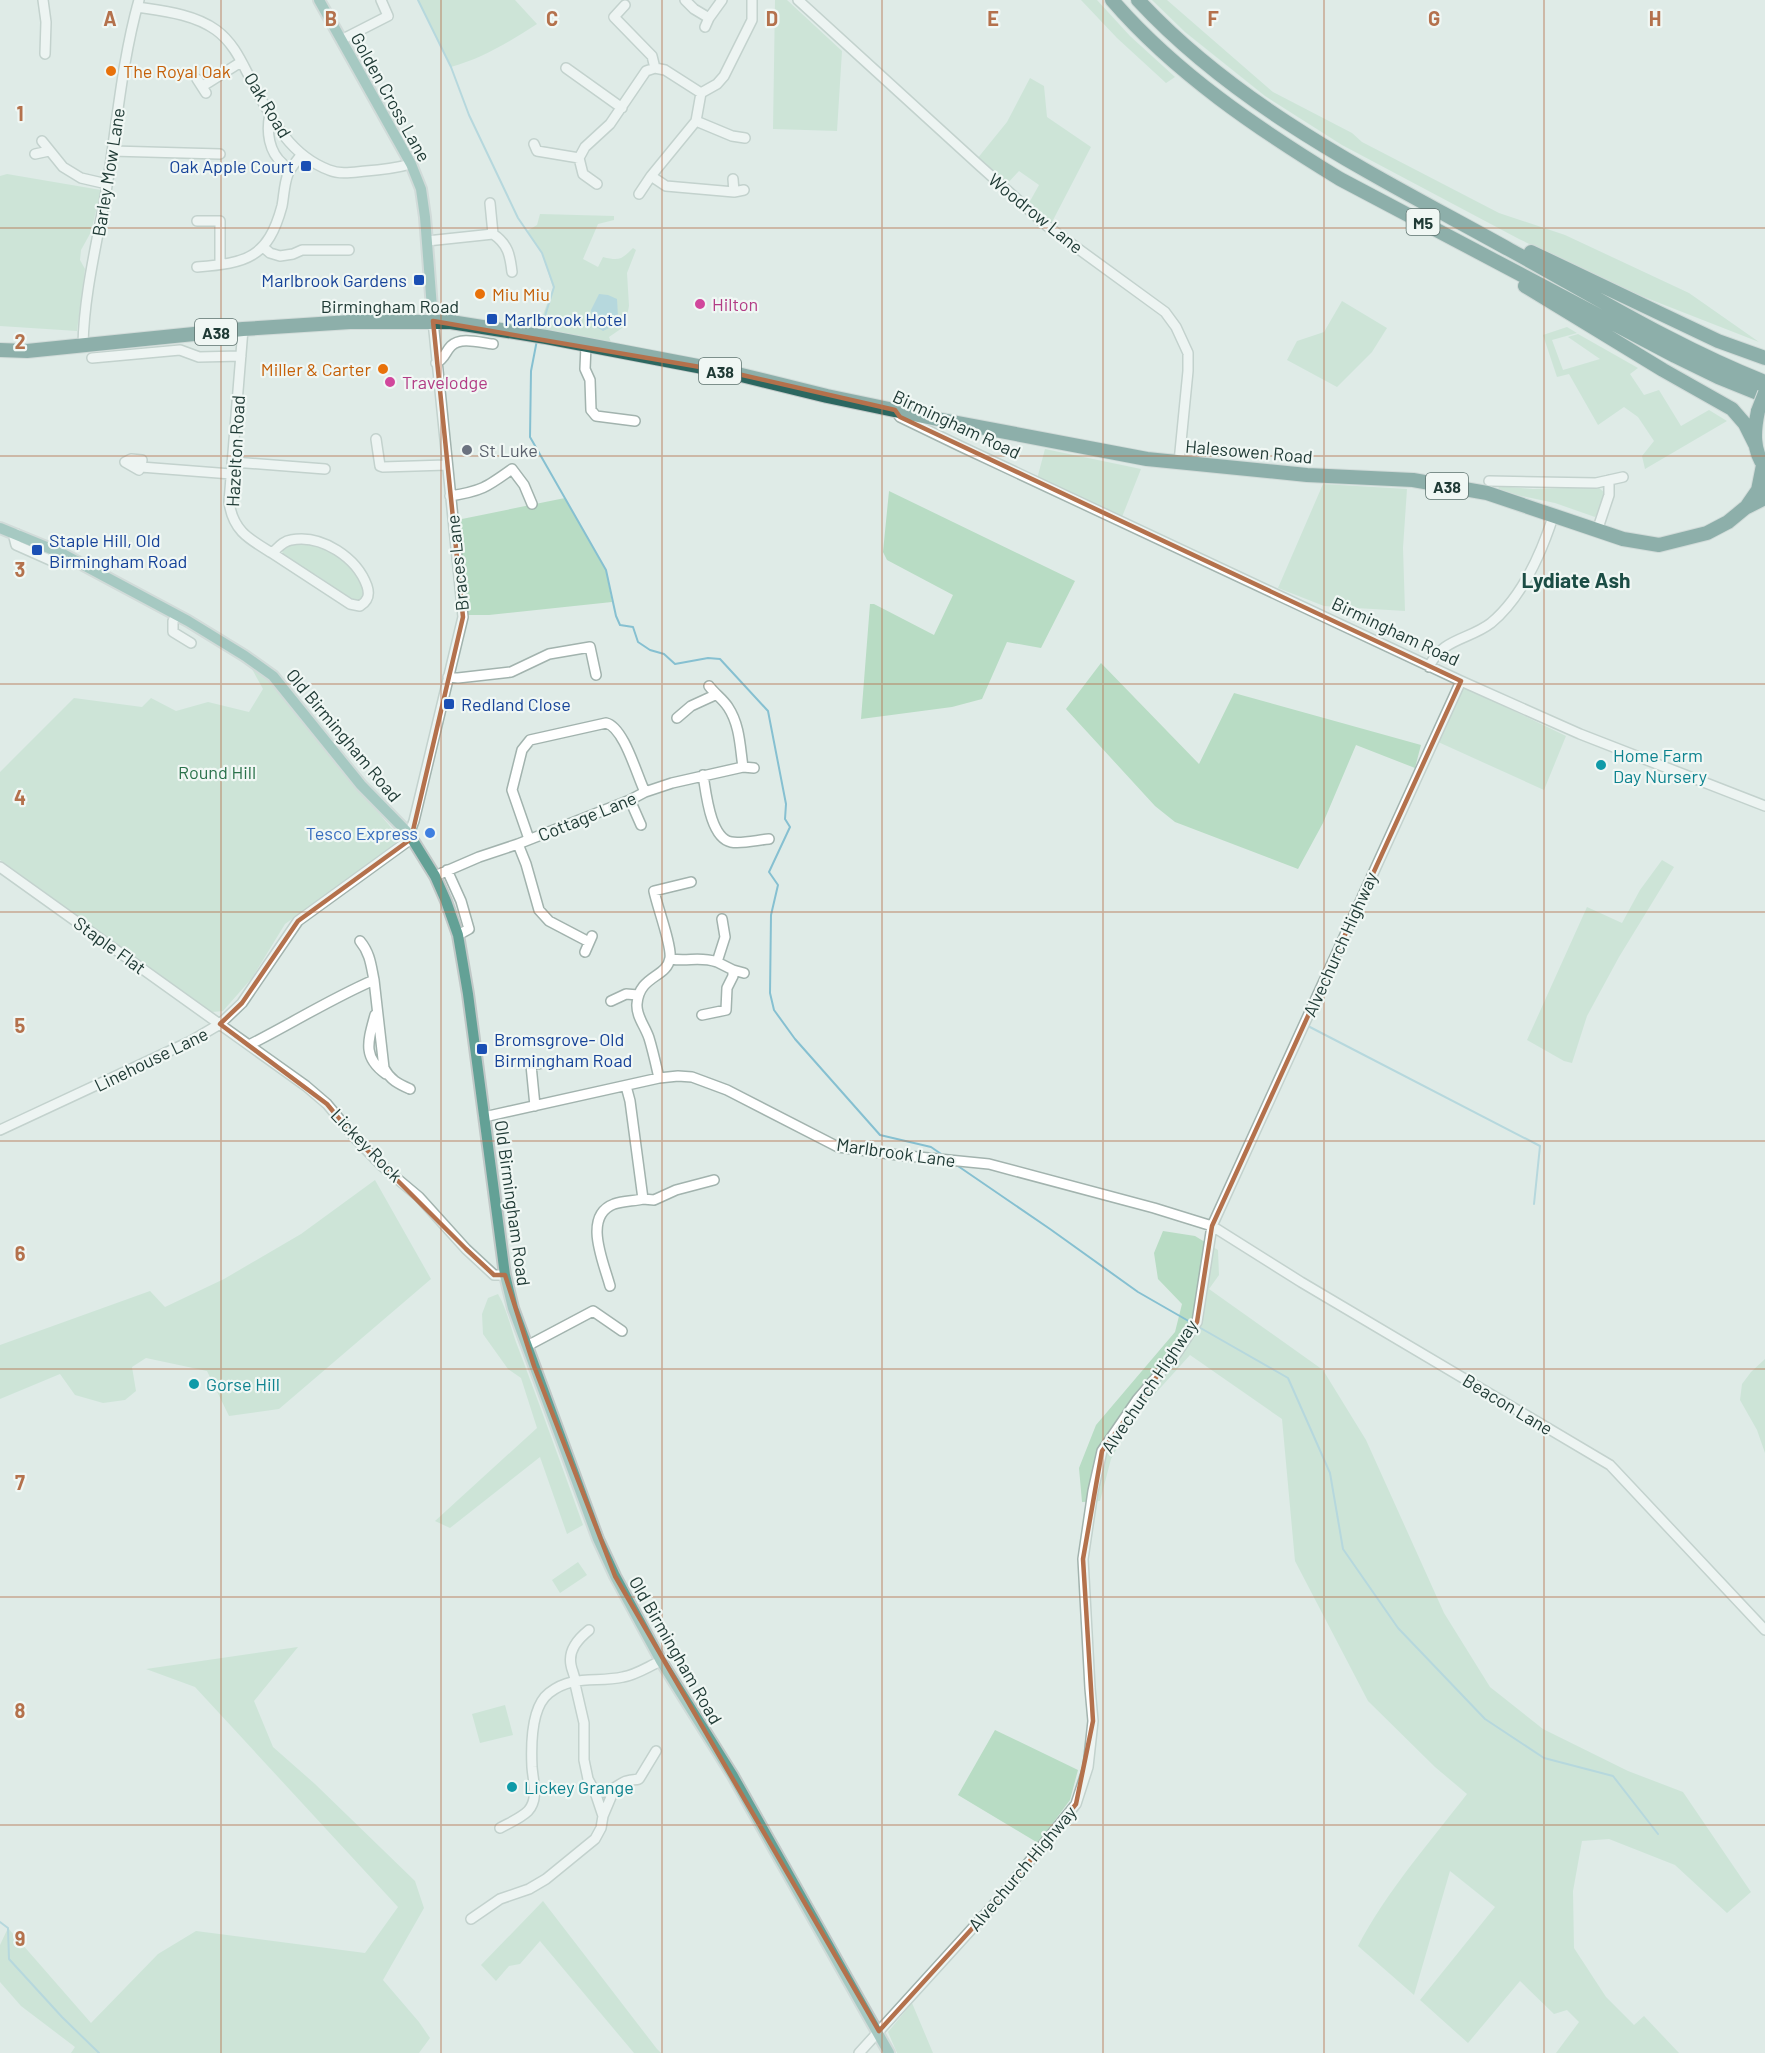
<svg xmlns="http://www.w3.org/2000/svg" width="1765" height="2053" font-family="Barlow,sans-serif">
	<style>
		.green { fill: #b8dcc4 }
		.water { fill: #86c0d1 }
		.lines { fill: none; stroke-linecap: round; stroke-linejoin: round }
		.stream { stroke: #86c0d1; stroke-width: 2 }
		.minor-casing { stroke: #a2b3ae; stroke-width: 12 }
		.major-casing { stroke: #c1c8c7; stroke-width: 14 }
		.highway-casing { stroke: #c1c8c7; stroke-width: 16 }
		.minor { stroke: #fff; stroke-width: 9 }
		.major { stroke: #63a196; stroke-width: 10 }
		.highway { stroke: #2c6760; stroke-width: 14 }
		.highway-bridge-casing { stroke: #c1c8c7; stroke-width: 16; stroke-linecap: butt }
		.highway-bridge { stroke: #2c6760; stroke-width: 14 }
		.marked { fill: none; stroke: #b4714c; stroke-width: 4.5; stroke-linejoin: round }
		.grid { fill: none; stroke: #b4714c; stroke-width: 1.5; stroke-opacity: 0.55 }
		.food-dot { fill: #e8710a; stroke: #f0f7f4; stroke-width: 2 }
		.transit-dot { fill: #1a4fb4; stroke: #f0f7f4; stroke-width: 2 }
		.hotel-dot { fill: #d1479c; stroke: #f0f7f4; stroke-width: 2 }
		.worship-dot { fill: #6b7280; stroke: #f0f7f4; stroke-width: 2 }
		.culture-dot { fill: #0f9aa8; stroke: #f0f7f4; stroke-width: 2 }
		.shop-dot { fill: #3f7fe0; stroke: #f0f7f4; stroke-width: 2 }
		.labels { text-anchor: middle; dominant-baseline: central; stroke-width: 4.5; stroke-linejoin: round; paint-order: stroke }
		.shield { fill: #f0f7f4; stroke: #5e736f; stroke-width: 1.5 }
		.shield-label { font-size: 16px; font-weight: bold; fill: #203b36 }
		.food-label { font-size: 18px; fill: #c56008; stroke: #f0f7f4; text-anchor: start }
		.street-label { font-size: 18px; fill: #203b36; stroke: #f0f7f4 }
		.transit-label { font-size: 18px; fill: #164399; stroke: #f0f7f4; text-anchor: start }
		.hotel-label { font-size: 18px; fill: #b23c85; stroke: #f0f7f4; text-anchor: start }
		.worship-label { font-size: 18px; fill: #5b616d; stroke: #f0f7f4; text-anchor: start }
		.culture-label { font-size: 18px; fill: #0d838f; stroke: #f0f7f4; text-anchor: start }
		.park-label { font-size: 18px; fill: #2a724b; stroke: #f0f7f4 }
		.shop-label { font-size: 18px; fill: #366cbe; stroke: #f0f7f4; text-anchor: end }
		.quarter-label { font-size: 21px; font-weight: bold; fill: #1c4d45; stroke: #f0f7f4 }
		.grid-label { font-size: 20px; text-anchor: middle; font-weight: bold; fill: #b4714c; stroke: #f0f7f4; stroke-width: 4.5; stroke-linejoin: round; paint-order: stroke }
	</style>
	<rect width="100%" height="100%" fill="#dfebe7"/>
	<!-- green -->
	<path class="green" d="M418,0H515L537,24C509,42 483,58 451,67Z
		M775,0H787L842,51L837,131L773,129Z
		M1081,0H1097L1130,36L1175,77L1166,83L1117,38Z
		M1152,0H1167L1273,92L1352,133L1362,142L1499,213L1565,235L1689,293L1759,342L1621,288L1519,239L1342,145L1265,96L1185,32Z
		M1030,78L1044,86L1047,117L1091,147L1051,224L1029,203L1039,185L1019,171L1006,185L977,159L1007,122Z
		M7,174L101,190L91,232L81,250L80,260L85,269L77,331L0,326V176Z
		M540,214L614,216V220L598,224L583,259L598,267L603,257C619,261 621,260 633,248L636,250L627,273L629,306L625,326L609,337L611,342L538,328L553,288L542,253L527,231L537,225Z
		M1342,301L1387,328L1372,352L1337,387L1287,360L1297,341L1324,332Z
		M1567,327L1577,333L1552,340L1563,370L1600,359L1568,337L1578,334L1638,368L1630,374L1644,395L1659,390L1681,426L1709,410L1727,421L1645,469L1642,456L1654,441L1638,417L1624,407L1598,425L1569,374L1557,377L1543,335Z
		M1045,449L1141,469L1122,517L1037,479Z
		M1323,484L1407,489L1403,548L1405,611L1324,606L1278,588Z
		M1499,486L1533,489L1598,487L1606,494L1603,505L1595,517L1555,503L1498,491Z
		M889,491L1075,581L1041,648L1007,642L982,699L952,707L861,719L870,604H874L934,635L953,595L887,560L883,552Z
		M565,498L606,570L612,602L489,615H468L457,520Z
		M288,544H317L348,560L352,565L366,593L362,601L352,602L328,586V583L315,574H310L282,557L283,546Z
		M1101,663L1199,764L1234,693L1421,745L1415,768L1356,745L1323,823L1298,869L1175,822L1155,806L1066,709Z
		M252,669L274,684L294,706L326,751L400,838L393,846L285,924L252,978L223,1011L212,1012L0,860V772L74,698L142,707L151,698L176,711L208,702L249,712L263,689Z
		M1460,685L1566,736L1544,790L1436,741Z
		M1662,860L1674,867L1619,957L1587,1016L1572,1063L1564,1061L1527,1040L1587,907L1622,923L1640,890Z
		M375,1180L431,1279L279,1409L229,1416L207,1371L146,1358L132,1367L136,1391L125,1400L103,1403L75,1395L60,1374L0,1399V1345L150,1291L165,1307L224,1279L301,1234Z
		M1163,1231L1195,1236L1218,1250L1219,1275L1209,1289L1323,1370L1366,1440L1444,1613L1490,1687L1543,1729L1628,1771L1683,1792L1751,1892L1727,1913L1675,1865L1609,1839L1582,1841L1573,1891L1574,1948L1606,1997L1634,2025L1644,2016L1679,2053H1556L1579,2022L1567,2010L1554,2014L1520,1981L1468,2043L1420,2000L1495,1907L1450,1871L1414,1995L1358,1946C1387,1891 1429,1843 1467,1794L1435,1767L1368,1701L1295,1561L1282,1419L1190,1355L1135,1416L1111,1459L1100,1501L1082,1502L1079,1468L1096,1425L1175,1332L1182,1304L1158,1279L1154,1253Z
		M498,1294C508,1311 511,1331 519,1350C541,1408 562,1467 583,1525L567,1534L540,1457L450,1528L435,1521L537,1428L521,1378L508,1369L483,1334L482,1314L488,1298Z
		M1765,1359V1453L1757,1430L1740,1400L1742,1384L1751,1372Z
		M578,1562L587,1575L560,1593L552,1580Z
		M298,1647L254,1701L273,1747L315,1784L415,1881L424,1908L383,1980L419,2022L430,2038L419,2053H71L75,2047L21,2006L0,1982V1945L8,1928L91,2023L158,1954L196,1931L365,1953L398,1907L195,1687L146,1669Z
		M505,1705L513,1735L480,1743L472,1714Z
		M995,1730L1078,1770L1070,1800L1038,1843L958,1795Z
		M543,1901L657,2049L661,2053H634L540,1941L520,1964L509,1966L496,1981L481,1965Z
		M912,2003L933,2053H897L888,2032Z"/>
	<!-- water -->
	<path class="water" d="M599,294L608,295L617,299L618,316L615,325L603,331L593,325L591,310Z"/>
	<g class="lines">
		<!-- stream -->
		<path class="stream" d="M418,0L451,67L469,115L518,218L542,253L554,287L540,332
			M537,340L531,371L530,437L606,570L616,616L620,625L633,627L638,642L650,650L664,654L675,664L708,658L720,659L768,711L786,804L785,819L790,827L769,872L778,885L771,915L770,993L774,1010L795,1039L880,1135L931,1147L944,1156
			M1306,1025L1540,1146L1534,1204
			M955,1164L1050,1229L1138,1292L1192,1323
			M1197,1326L1288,1378L1330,1473L1343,1549L1398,1628L1485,1719L1544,1758L1613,1776L1658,1834
			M0,1922L8,1928L9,1959L62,2017L99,2053"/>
		<!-- minor casing -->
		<g class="minor-casing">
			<path id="minor" d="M43,0L46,22L45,54
				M685,0L694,9L709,18
				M798,0L980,166L1047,226L1165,312L1176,327L1188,353V371L1179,462
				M625,5L614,17L652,56L655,68
				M137,7C163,11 194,14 216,30C234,43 242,63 252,82C271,118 289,155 329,170C341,175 354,172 366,171C381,170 396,168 411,164
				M705,27L709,18L722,0
				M341,40L388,16L381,0
				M566,68L622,108
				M197,79L206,93
				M203,86L241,62
				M270,114C266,132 269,152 283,164
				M696,121L732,136L745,138
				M42,141L63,167L81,178L107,184
				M534,144L537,151L579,158
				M112,151L220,154
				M35,154L49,151
				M651,176L666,186L734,192L744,190
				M733,179L734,192
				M597,184L583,174L579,158L585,147L610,124L646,71L655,68L665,70L701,93L717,84L724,76L752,20V0
				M639,194L651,176L696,121L701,93
				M490,203L493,234C508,244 510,255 512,272
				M197,221H220V264
				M427,241L493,234
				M263,247L270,253L280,256L293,254L302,250H349
				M197,267C247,263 268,258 282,206C284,196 284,184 288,174C291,167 297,161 301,155
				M243,329L229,502C233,531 249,539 272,553C278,548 283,541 291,540C322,534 357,558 367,586C370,595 368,601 360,606L350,604L272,553
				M83,345C84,292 98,239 107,186C117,124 122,60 139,0
				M586,345L585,369L590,380L591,410L596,416L635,421
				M92,358L180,350L199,357L241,356
				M436,363C445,359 445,352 451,346C461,336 481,343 493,344
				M897,413L900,417L960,446L1461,681L1580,734L1765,806
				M376,439L380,466L383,467L446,465
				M233,462L325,469
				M141,467L142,460L131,459L125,462L139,470L141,467L231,474
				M1489,481L1596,483L1623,477
				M450,496C482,491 487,487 512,469L524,485L532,504
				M1597,531L1609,495V480
				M17,534L14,537L16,545L52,561L61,553
				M177,615L173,621V632L191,643
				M1429,667C1442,638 1469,640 1491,623C1522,597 1541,554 1553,517
				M448,677L458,678L511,672L549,654L590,647L596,675
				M709,686C715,694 723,699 728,707C740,725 740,747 743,767
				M677,718L691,706L715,695
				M703,775C706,792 710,838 731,842C742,844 757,840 769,839
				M630,800L641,825
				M409,834L414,821L463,617L433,321
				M529,839L512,790L522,750L530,740L606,723C624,727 637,776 645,792
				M518,844L526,864L539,910L549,921L589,942
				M0,867L306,1086L327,1104L356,1139L382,1166L419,1197L466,1249L494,1275H505
				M447,870L461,901L469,929L458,935
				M435,876L479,857L518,844L630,800L645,792L672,783L743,767L754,768
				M360,941C370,953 371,965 374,980
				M585,952L592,936
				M671,959C689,962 698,956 717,962L725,937L722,919
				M733,970L744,973
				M611,1001L626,994L638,995
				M375,1015C368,1041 362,1057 386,1074
				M702,1015L726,1010L727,988L733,976V970L717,962
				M249,1045C291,1024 330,999 374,980L384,1068C390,1080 399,1084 410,1089
				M659,1078C656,1065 653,1051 649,1038C645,1026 636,1016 637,1004C639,975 667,978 670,958C672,946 657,906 654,891L691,882
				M535,1106L531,1065L542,1063
				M484,1117L659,1078L678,1076L692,1077L727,1090L838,1147L898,1155L989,1164L1154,1208L1212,1226L1301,1282L1610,1465L1765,1630
				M0,1130L191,1041L220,1024L242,1003L298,921L411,839
				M643,1199L654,1200L676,1190L714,1180
				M610,1286C604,1263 582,1216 614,1204C623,1201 634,1201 643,1199L630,1101L626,1086
				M527,1346L593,1311L622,1331
				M595,1792C611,1793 611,1789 624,1782C628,1780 634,1780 639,1779L656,1751
				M603,1816L614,1790
				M500,1828C509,1823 521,1818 528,1811C539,1799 533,1781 532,1767C531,1746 531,1707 549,1693C573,1674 597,1683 623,1677C636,1675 649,1666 661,1661
				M471,1919L500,1899L529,1889L546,1879L595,1839L601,1828L603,1816L595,1792L588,1779L584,1760V1723L575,1684C576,1676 572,1672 571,1665C568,1650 578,1639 589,1630
				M859,2053L999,1899L1076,1804L1088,1767L1093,1721L1090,1688L1083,1559L1093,1491L1102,1451L1137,1400L1177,1353L1197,1322L1212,1226L1461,681"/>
		</g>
		<!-- major casing -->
		<g class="major-casing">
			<path id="major" d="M319,0L411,164L421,189L425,217L433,321
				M0,528L61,553L188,621L245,656L273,676L361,785L409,834L435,876L446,901L458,935L468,994L505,1275L513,1308L598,1539L615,1576L661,1661L733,1776L889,2053"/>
		</g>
		<!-- highway casing -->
		<g class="highway-casing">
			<path id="highway" d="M1112,0C1175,73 1258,129 1340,179L1675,356L1718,377L1765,396
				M1138,0C1242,112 1379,177 1510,250C1594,296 1676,347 1765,382
				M1531,252L1718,341L1765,358
				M1525,286L1663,370L1732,409L1745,424L1755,444
				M0,350L27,351L243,329L350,322H451L546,337L729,372L827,396L942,420L1147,459L1307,475L1413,480L1487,493L1623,539L1659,545L1707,533L1728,522L1745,508L1765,498
				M1758,411C1754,430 1752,450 1765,467
				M1747,506L1758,490L1763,465"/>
		</g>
		<!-- minor -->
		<use href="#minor" class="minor"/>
		<!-- major -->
		<use href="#major" class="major"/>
		<!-- highway -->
		<use href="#highway" class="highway"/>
		<!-- highway-bridge casing -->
		<g class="highway-bridge-casing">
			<path id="highway-bridge" d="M1758,411L1765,393"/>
		</g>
		<!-- highway-bridge -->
		<use href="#highway-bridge" class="highway-bridge"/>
	</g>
	<!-- marked area -->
	<path d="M0 0H1765V2053H0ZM433,321L729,372L895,410L900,417L1461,681L1212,1226L1197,1322L1102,1451L1083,1559L1093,1721L1076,1804L999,1899L879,2031L615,1576L534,1366L505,1275H494L466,1249L356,1139L327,1104L220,1024L242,1003L298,921L411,839L463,617Z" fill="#dfebe7" fill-opacity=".55" fill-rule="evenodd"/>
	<path class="marked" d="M433,321L729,372L895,410L900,417L1461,681L1212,1226L1197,1322L1102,1451L1083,1559L1093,1721L1076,1804L999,1899L879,2031L615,1576L534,1366L505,1275H494L466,1249L356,1139L327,1104L220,1024L242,1003L298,921L411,839L463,617Z"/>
	<!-- grid -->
	<path class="grid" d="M221,0V2053M441,0V2053M662,0V2053M882,0V2053M1103,0V2053M1324,0V2053M1544,0V2053M0,228H1765M0,456H1765M0,684H1765M0,912H1765M0,1141H1765M0,1369H1765M0,1597H1765M0,1825H1765"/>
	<!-- markers -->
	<g class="food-dot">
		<circle cx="111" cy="71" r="6"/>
		<circle cx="480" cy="294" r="6"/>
		<circle cx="383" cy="369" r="6"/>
	</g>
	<g class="transit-dot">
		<rect x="300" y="160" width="12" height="12" rx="3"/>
		<rect x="413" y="274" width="12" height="12" rx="3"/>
		<rect x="486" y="313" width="12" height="12" rx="3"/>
		<rect x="31" y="544" width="12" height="12" rx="3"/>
		<rect x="443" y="698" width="12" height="12" rx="3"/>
		<rect x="476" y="1043" width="12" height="12" rx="3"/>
	</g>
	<g class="hotel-dot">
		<circle cx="700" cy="304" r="6"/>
		<circle cx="390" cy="382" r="6"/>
	</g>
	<circle class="worship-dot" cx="467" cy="450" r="6"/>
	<g class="culture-dot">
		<circle cx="1601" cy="765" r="6"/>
		<circle cx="194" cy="1384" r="6"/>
		<circle cx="512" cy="1787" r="6"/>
	</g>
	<circle class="shop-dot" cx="430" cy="833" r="6"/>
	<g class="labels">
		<!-- shield labels -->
		<g class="shield">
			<rect x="1406.5" y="209" width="33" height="26" rx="4.5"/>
			<rect x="195" y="319" width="42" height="26" rx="4.5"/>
			<rect x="699" y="358" width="42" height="26" rx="4.5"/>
			<rect x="1426" y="473" width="42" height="26" rx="4.5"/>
		</g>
		<g class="shield-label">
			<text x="1423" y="222">M5</text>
			<text x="216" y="332">A38</text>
			<text x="720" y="371">A38</text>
			<text x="1447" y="486">A38</text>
		</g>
		<!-- food labels -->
		<g class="food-label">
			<text x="123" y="71">The Royal Oak</text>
			<text x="492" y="294">Miu Miu</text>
			<text x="371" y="369" text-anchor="end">Miller &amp; Carter</text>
		</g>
		<!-- street labels -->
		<g class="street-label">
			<text transform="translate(391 97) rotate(61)">Golden Cross Lane</text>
			<text transform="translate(268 105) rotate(59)">Oak Road</text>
			<text transform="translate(108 172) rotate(-81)">Barley Mow Lane</text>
			<text transform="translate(1036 213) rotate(39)">Woodrow Lane</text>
			<text x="390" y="306">Birmingham Road</text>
			<text transform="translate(957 424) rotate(25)">Birmingham Road</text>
			<text transform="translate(235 451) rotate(-87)">Hazelton Road</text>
			<text transform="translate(1249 451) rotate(5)">Halesowen Road</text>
			<text transform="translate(457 563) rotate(-96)">Braces Lane</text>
			<text transform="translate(1396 631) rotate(25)">Birmingham Road</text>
			<text transform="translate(344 735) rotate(50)">Old Birmingham Road</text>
			<text transform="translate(587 816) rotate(-22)">Cottage Lane</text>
			<text transform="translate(1340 944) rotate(-66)">Alvechurch Highway</text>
			<text transform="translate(110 945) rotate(36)">Staple Flat</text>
			<text transform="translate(151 1059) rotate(-26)">Linehouse Lane</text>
			<text transform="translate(367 1145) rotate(46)">Lickey Rock</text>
			<text transform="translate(896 1152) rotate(8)">Marlbrook Lane</text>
			<text transform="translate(513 1203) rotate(82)">Old Birmingham Road</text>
			<text transform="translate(1149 1386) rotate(-56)">Alvechurch Highway</text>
			<text transform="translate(1508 1404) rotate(31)">Beacon Lane</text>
			<text transform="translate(676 1650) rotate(60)">Old Birmingham Road</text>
			<text transform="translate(1022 1868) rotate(-50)">Alvechurch Highway</text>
		</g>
		<!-- transit labels -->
		<g class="transit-label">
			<text x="294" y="166" text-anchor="end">Oak Apple Court</text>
			<text x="407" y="280" text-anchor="end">Marlbrook Gardens</text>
			<text x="504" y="319">Marlbrook Hotel</text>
			<text x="49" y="540">Staple Hill, Old<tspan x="49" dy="21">Birmingham Road</tspan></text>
			<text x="461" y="704">Redland Close</text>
			<text x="494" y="1039">Bromsgrove- Old<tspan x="494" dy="21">Birmingham Road</tspan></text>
		</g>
		<!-- hotel labels -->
		<g class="hotel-label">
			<text x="712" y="304">Hilton</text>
			<text x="402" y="382">Travelodge</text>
		</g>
		<!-- worship labels -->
		<g class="worship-label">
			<text x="479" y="450">St Luke</text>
		</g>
		<!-- culture labels -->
		<g class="culture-label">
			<text x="1613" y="755">Home Farm<tspan x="1613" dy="21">Day Nursery</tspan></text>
			<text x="206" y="1384">Gorse Hill</text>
			<text x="524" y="1787">Lickey Grange</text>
		</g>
		<!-- park labels -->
		<g class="park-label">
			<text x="217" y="772">Round Hill</text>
		</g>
		<!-- shop labels -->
		<g class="shop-label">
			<text x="418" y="833">Tesco Express</text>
		</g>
		<!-- quarter labels -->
		<g class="quarter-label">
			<text x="1576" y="579">Lydiate Ash</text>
		</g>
	</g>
	<g class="grid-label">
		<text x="110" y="26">A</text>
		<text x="331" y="26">B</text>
		<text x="552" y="26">C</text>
		<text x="772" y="26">D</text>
		<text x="993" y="26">E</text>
		<text x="1213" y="26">F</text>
		<text x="1434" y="26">G</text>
		<text x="1655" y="26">H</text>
		<text x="20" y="121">1</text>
		<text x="20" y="349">2</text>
		<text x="20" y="577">3</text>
		<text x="20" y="805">4</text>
		<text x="20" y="1033">5</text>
		<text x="20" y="1261">6</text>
		<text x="20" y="1490">7</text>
		<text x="20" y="1718">8</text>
		<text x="20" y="1946">9</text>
	</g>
</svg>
